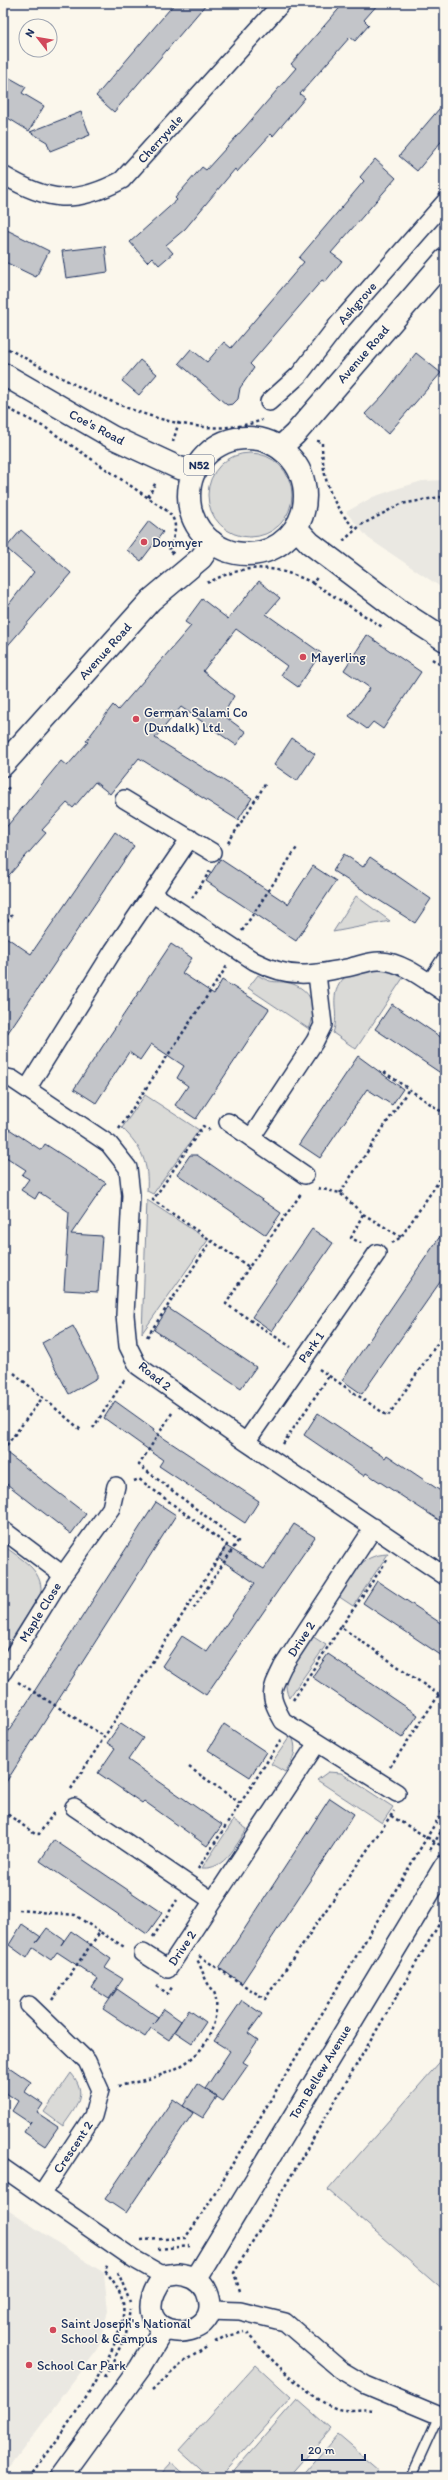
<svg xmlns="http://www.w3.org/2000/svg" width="448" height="2480" font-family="Itim,sans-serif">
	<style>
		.built { fill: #eae8e2 }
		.green { fill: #dadad7; stroke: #7a849a }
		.building { fill: #c3c5c9; stroke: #1b2f5e }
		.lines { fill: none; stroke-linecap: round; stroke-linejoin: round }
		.service-casing { stroke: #1b2f5e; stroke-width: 11 }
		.minor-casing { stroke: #1b2f5e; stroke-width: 20 }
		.tertiary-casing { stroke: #1b2f5e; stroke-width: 24 }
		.secondary-casing { stroke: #1b2f5e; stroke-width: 25 }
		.primary-casing { stroke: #1b2f5e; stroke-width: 25 }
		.path { stroke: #1b2f5e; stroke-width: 2.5; stroke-dasharray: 3 3; stroke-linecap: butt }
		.service { stroke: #fbf7ec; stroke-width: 8 }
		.minor { stroke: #fbf7ec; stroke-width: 17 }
		.tertiary { stroke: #fbf7ec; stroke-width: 21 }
		.secondary { stroke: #fbf7ec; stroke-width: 22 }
		.primary { stroke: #fbf7ec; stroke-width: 22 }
		.poi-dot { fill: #d1495b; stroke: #fbf7ec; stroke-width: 1.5 }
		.labels { text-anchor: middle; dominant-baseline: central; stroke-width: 3; stroke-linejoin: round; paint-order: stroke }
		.shield { fill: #fbf7ec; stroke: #5e6b89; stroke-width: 1 }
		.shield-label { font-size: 12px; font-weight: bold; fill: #1b2f5e }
		.street-label { font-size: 13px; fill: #1b2f5e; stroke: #fbf7ec }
		.poi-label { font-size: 13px; fill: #1b2f5e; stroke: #fbf7ec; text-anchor: start }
	</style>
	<rect width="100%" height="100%" fill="#fbf7ec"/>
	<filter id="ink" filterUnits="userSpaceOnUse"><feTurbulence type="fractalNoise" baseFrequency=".025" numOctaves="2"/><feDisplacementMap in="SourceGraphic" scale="8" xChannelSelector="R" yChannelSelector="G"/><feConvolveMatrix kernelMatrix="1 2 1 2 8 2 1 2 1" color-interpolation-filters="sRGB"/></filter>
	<g filter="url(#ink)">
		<!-- built -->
		<path class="built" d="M445,480V590L368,538L346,512L373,497L396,489L422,481Z
			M3,2207L104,2273L108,2311L98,2349L3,2476Z"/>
		<!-- green -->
		<path class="green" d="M208 495a42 42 0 1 1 84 0a42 42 0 1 1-84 0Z
			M356,896L390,921L333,932Z
			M381,969H395L405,975L356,1049L333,1033C341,1011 326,996 345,977Z
			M258,975C274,986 278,979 293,984C314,992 317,1011 309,1029L248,988Z
			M145,1095L199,1130L153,1194L147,1191C149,1164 142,1147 122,1128Z
			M147,1200L208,1240L142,1333Z
			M3,1545C20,1559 43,1569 41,1593L3,1653Z
			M388,1554L353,1606L338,1596C353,1574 359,1555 388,1554Z
			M312,1636L326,1645L289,1698C278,1674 299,1655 312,1636Z
			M291,1735C299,1749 293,1760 285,1772L271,1764Z
			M328,1772L341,1773L393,1807L382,1823L317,1780Z
			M234,1820L247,1829C235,1846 225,1870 202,1868Z
			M445,2056V2292L328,2190Z
			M71,2073C89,2094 76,2107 63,2126L44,2112Z
			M256,2365L291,2397L220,2477H209L179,2450Z
			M297,2399L331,2429L289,2477H229Z
			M338,2435L378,2469L371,2477H302Z
			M171,2463L187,2477H158Z"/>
		<!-- building -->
		<path class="building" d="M175,3H207L114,112L96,96Z
			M344,3H379L364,20L369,25L355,41L350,37L300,94L305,98L273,136L271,134L237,172L235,169L185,229L166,245L173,253L159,265L152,257L147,262L130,242L177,200L175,198L202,167L206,170L246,126L296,68L291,64Z
			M10,78L26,87L22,93L44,106L29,131L3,115V90Z
			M445,102V137L417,171L399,156Z
			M81,112L90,135L50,151L47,142L30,132Z
			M375,159L396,178L331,253L342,261L325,282L322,280L250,364L254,368L240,388L238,399L233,404L227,405L179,363L191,349L207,362L224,342L231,348L304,262L299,258L364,181L360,177Z
			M3,228L49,251L36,277L3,261Z
			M105,246L108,272L66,278L62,251Z
			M416,353L441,373L388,434L365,414L384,394Z
			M140,360L157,374L139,395L122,381Z
			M149,521L163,532L141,561L127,550Z
			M21,530L71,573L3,651V612L34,572L6,548Z
			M259,581L280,598L266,614L321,653L298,687L281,675L287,666L236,629L203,671L234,696L223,715L246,732L236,745L181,707L155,738L252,798L238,820L139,758L110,794L95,782L73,808L67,803L42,830L46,833L3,882V831L61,761L67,766L88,742L86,741L113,705L118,710L191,626L185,622L202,599L228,619Z
			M367,635L421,672L383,729L373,722L367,729L349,716L370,688L344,670Z
			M292,738L315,754L297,781L274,765Z
			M115,832L134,846L3,1040V935L31,954Z
			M344,854L363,867L370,857L431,899L415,923L333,871Z
			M220,859L288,904L313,866L336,881L296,941L206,881Z
			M171,944L192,958L182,973L214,994L222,980L269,1009L196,1119L175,1105L188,1086L177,1078L184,1066L151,1044L140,1060L129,1052L96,1103L74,1089Z
			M392,1004L445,1040V1076L375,1029Z
			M358,1056L403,1089L392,1105L367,1089L320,1158L299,1144Z
			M3,1125L41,1150L45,1144L106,1183L71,1234L102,1236L98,1292L64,1290L69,1212L39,1192L35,1199L21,1190L29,1179L22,1175L26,1170L3,1155Z
			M190,1155H197L281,1213L266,1235L177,1174Z
			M312,1229L333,1243L272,1331L252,1317Z
			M445,1229V1275L362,1394L342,1380Z
			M168,1308L256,1367L241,1388L154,1330Z
			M73,1326L97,1372V1378L69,1394L42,1343Z
			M115,1401L154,1429L153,1431L259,1501L245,1523L159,1466L163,1460L104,1418Z
			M318,1413L385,1458L387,1455L445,1494V1524L366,1473L364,1476L304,1435Z
			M3,1450L86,1514L71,1534L3,1481Z
			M156,1502L176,1515L3,1787V1740Z
			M294,1524L315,1537L206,1695L162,1666L182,1636L207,1652L255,1583L218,1558L226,1546L264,1569Z
			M377,1581L445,1626V1658L363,1603Z
			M328,1654L418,1715L402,1738L312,1677Z
			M121,1723L143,1738L128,1760L222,1825L207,1846L144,1801L142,1803L98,1773L115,1748L107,1743Z
			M224,1724L266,1752L250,1777L208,1750Z
			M330,1798L354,1814L242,1983L219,1968Z
			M54,1840L162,1913L147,1934L40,1861Z
			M22,1924L41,1937L36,1943L47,1928L64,1940L61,1945L71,1931L111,1959L105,1968L123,1979L109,1999L92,1988L98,1979L57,1952L51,1960L33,1948L27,1958L9,1945Z
			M117,1989L158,2017L153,2024L164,2009L181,2021L169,2040L151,2028L145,2037L103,2009Z
			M242,2000L262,2014L248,2033L258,2040L243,2062L248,2065L223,2101L205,2089L230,2051L214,2041Z
			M189,2010L206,2022L192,2043L174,2031Z
			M3,2063L31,2082L25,2092L43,2104L37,2113L58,2127L45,2146L24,2132L31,2121L30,2123L12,2111L18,2101L3,2091Z
			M197,2084L217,2097L203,2118L183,2106Z
			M173,2099L193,2113L126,2213L105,2199Z"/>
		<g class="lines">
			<!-- service casing -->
			<g class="service-casing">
				<path id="service" d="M411,2477L439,2415"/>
			</g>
			<!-- minor casing -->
			<g class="minor-casing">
				<path id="minor" d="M3,175C48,202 75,205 122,180L282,3
					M269,402L299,375L339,323L445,202
					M124,799L212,852
					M153,894L254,961C292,980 311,975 351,967C360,965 371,960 381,961C404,962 426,981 445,993
					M430,984L445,961
					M3,1077L12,1079L109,1144L128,1168L131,1195L125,1315L128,1346L138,1366L246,1442L445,1576
					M27,1089L113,951L190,838
					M228,1122L305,1175
					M251,1138L315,1041L323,1025L317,974
					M246,1442L377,1253
					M374,1527L283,1666C270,1693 268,1694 283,1721L397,1793
					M3,1530L63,1575L3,1672
					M63,1575L111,1508L116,1486
					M74,1807L213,1901
					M143,1953L168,1969L317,1743
					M29,2005L87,2061L100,2090L93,2116L42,2193
					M3,2168L134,2259L164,2276
					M209,2310L240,2311L285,2322L341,2370L366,2385L445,2418"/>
			</g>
			<!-- tertiary casing -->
			<g class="tertiary-casing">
				<path id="tertiary" d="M178,2274C190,2275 202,2280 207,2292C230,2348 113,2345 164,2276Z
					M196,2279L445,1866
					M61,2477L140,2368L164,2328"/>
			</g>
			<!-- secondary casing -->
			<g class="secondary-casing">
				<path id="secondary" d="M280,448L295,434L445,260
					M3,765L151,600L201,558L212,542"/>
			</g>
			<!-- primary casing -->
			<g class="primary-casing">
				<path id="primary" d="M3,374L112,437L179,468L195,471
					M189 496a58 58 0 1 1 116 0a58 58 0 1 1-116 0Z
					M296,528L310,543L400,611L445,640"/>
			</g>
			<!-- path -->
			<path class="path" d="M3,346C71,383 182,450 262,420
				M3,406L46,428L166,510C180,522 175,534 169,550L174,554
				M317,441L322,442C322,477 330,505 356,529
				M173,442L179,421
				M148,497L156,482
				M343,541L361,525L401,504L440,497L445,499
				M207,583C247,563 273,564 313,583L318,576
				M313,583L384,628
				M432,659L445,668
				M3,794L11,785
				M228,843L266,783
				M192,898L210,871
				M3,926L12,915
				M242,931L298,846
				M384,1072L445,1114
				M119,1129L227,966
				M210,1130L203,1126L153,1200L249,1267L301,1194
				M318,1188L340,1193L363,1214L351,1238L361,1243
				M340,1193L409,1089
				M363,1214L401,1237
				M392,1243L401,1237L445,1172
				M249,1267L226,1304L291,1347
				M147,1337L211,1241
				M319,1369L388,1416L445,1332
				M14,1373L81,1430
				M172,1413L139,1465L238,1541L192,1611
				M93,1428L125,1379
				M283,1444L329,1376
				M3,1450L43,1397
				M387,1560L341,1627L439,1695
				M18,1682L104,1736
				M293,1700L341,1627
				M189,1767L240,1803
				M390,1767L445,1686
				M71,1789L227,1545L139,1479L134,1481
				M3,1811L35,1834H39L55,1811
				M391,1816L440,1845
				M430,1850L445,1825
				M198,1869L281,1740
				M19,1910L75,1915L100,1932
				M153,1937L177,1900
				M199,1956L265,1999L394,1811
				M157,1986L168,1994L172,1987
				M52,2000L100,1932L126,1948
				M118,2086C157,2078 203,2068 214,2022C216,2013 218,2002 214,1992C212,1988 209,1986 207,1982C203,1974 201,1967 197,1959
				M141,2240L185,2238L205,2210L445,1807
				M158,2249L190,2246
				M118,2272L130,2302
				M240,2291L234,2273L445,1914
				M247,2333C265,2354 312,2402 338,2409C348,2412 361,2408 372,2410
				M215,2342L224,2337L244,2332
				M105,2377L126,2335L130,2309
				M152,2390L186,2360L207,2347
				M30,2477C55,2443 130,2344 123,2303C120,2290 114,2281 105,2271L108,2263"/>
			<!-- service -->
			<use href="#service" class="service"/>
			<!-- minor -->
			<use href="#minor" class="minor"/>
			<!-- tertiary -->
			<use href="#tertiary" class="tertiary"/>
			<!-- secondary -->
			<use href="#secondary" class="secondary"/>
			<!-- primary -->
			<use href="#primary" class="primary"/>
		</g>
	</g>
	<!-- markers -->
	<g class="poi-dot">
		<circle cx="144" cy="542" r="4"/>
		<circle cx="303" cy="657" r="4"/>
		<circle cx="136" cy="719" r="4"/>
		<circle cx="53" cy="2330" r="4"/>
		<circle cx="29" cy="2365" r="4"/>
	</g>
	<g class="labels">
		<!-- shield labels -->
		<rect class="shield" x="184" y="455" width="30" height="20" rx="3"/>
		<g class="shield-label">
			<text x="199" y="465">N52</text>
		</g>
		<!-- street labels -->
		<g class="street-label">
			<text transform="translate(160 139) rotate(-48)">Cherryvale</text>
			<text transform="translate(357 303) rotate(-49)">Ashgrove</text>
			<text transform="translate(363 354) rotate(-49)">Avenue Road</text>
			<text transform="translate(97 427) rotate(28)">Coe's Road</text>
			<text transform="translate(105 651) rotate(-48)">Avenue Road</text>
			<text transform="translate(311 1347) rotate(-55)">Park 1</text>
			<text transform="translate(155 1376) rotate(39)">Road 2</text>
			<text transform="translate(40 1612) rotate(-58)">Maple Close</text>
			<text transform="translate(301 1639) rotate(-57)">Drive 2</text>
			<text transform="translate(182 1948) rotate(-56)">Drive 2</text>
			<text transform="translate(320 2072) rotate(-59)">Tom Bellew Avenue</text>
			<text transform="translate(73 2147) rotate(-56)">Crescent 2</text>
		</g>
		<!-- poi labels -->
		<g class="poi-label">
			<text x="152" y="542">Donmyer</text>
			<text x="311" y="657">Mayerling</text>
			<text x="144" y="712">German Salami Co<tspan x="144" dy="15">(Dundalk) Ltd.</tspan></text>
			<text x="61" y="2323">Saint Joseph's National<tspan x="61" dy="15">School &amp; Campus</tspan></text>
			<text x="37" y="2365">School Car Park</text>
		</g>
	</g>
	<!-- margin -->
	<rect width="448" height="2480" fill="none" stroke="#fbf7ec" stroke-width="16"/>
	<rect x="8" y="8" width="432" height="2464" fill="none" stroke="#1b2f5e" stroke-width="1.5" filter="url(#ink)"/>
	<!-- north arrow -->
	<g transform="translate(38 38) rotate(301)"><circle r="19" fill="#fbf7ec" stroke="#a1a7b3"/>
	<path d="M0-3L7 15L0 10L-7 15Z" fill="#d1495b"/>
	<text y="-6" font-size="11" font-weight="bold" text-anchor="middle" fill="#1b2f5e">N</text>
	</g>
	<!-- scale -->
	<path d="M302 2454v6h63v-6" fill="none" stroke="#1b2f5e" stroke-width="2"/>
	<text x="308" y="2454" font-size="12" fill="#1b2f5e" stroke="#fbf7ec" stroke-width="3" paint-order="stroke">20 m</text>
</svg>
